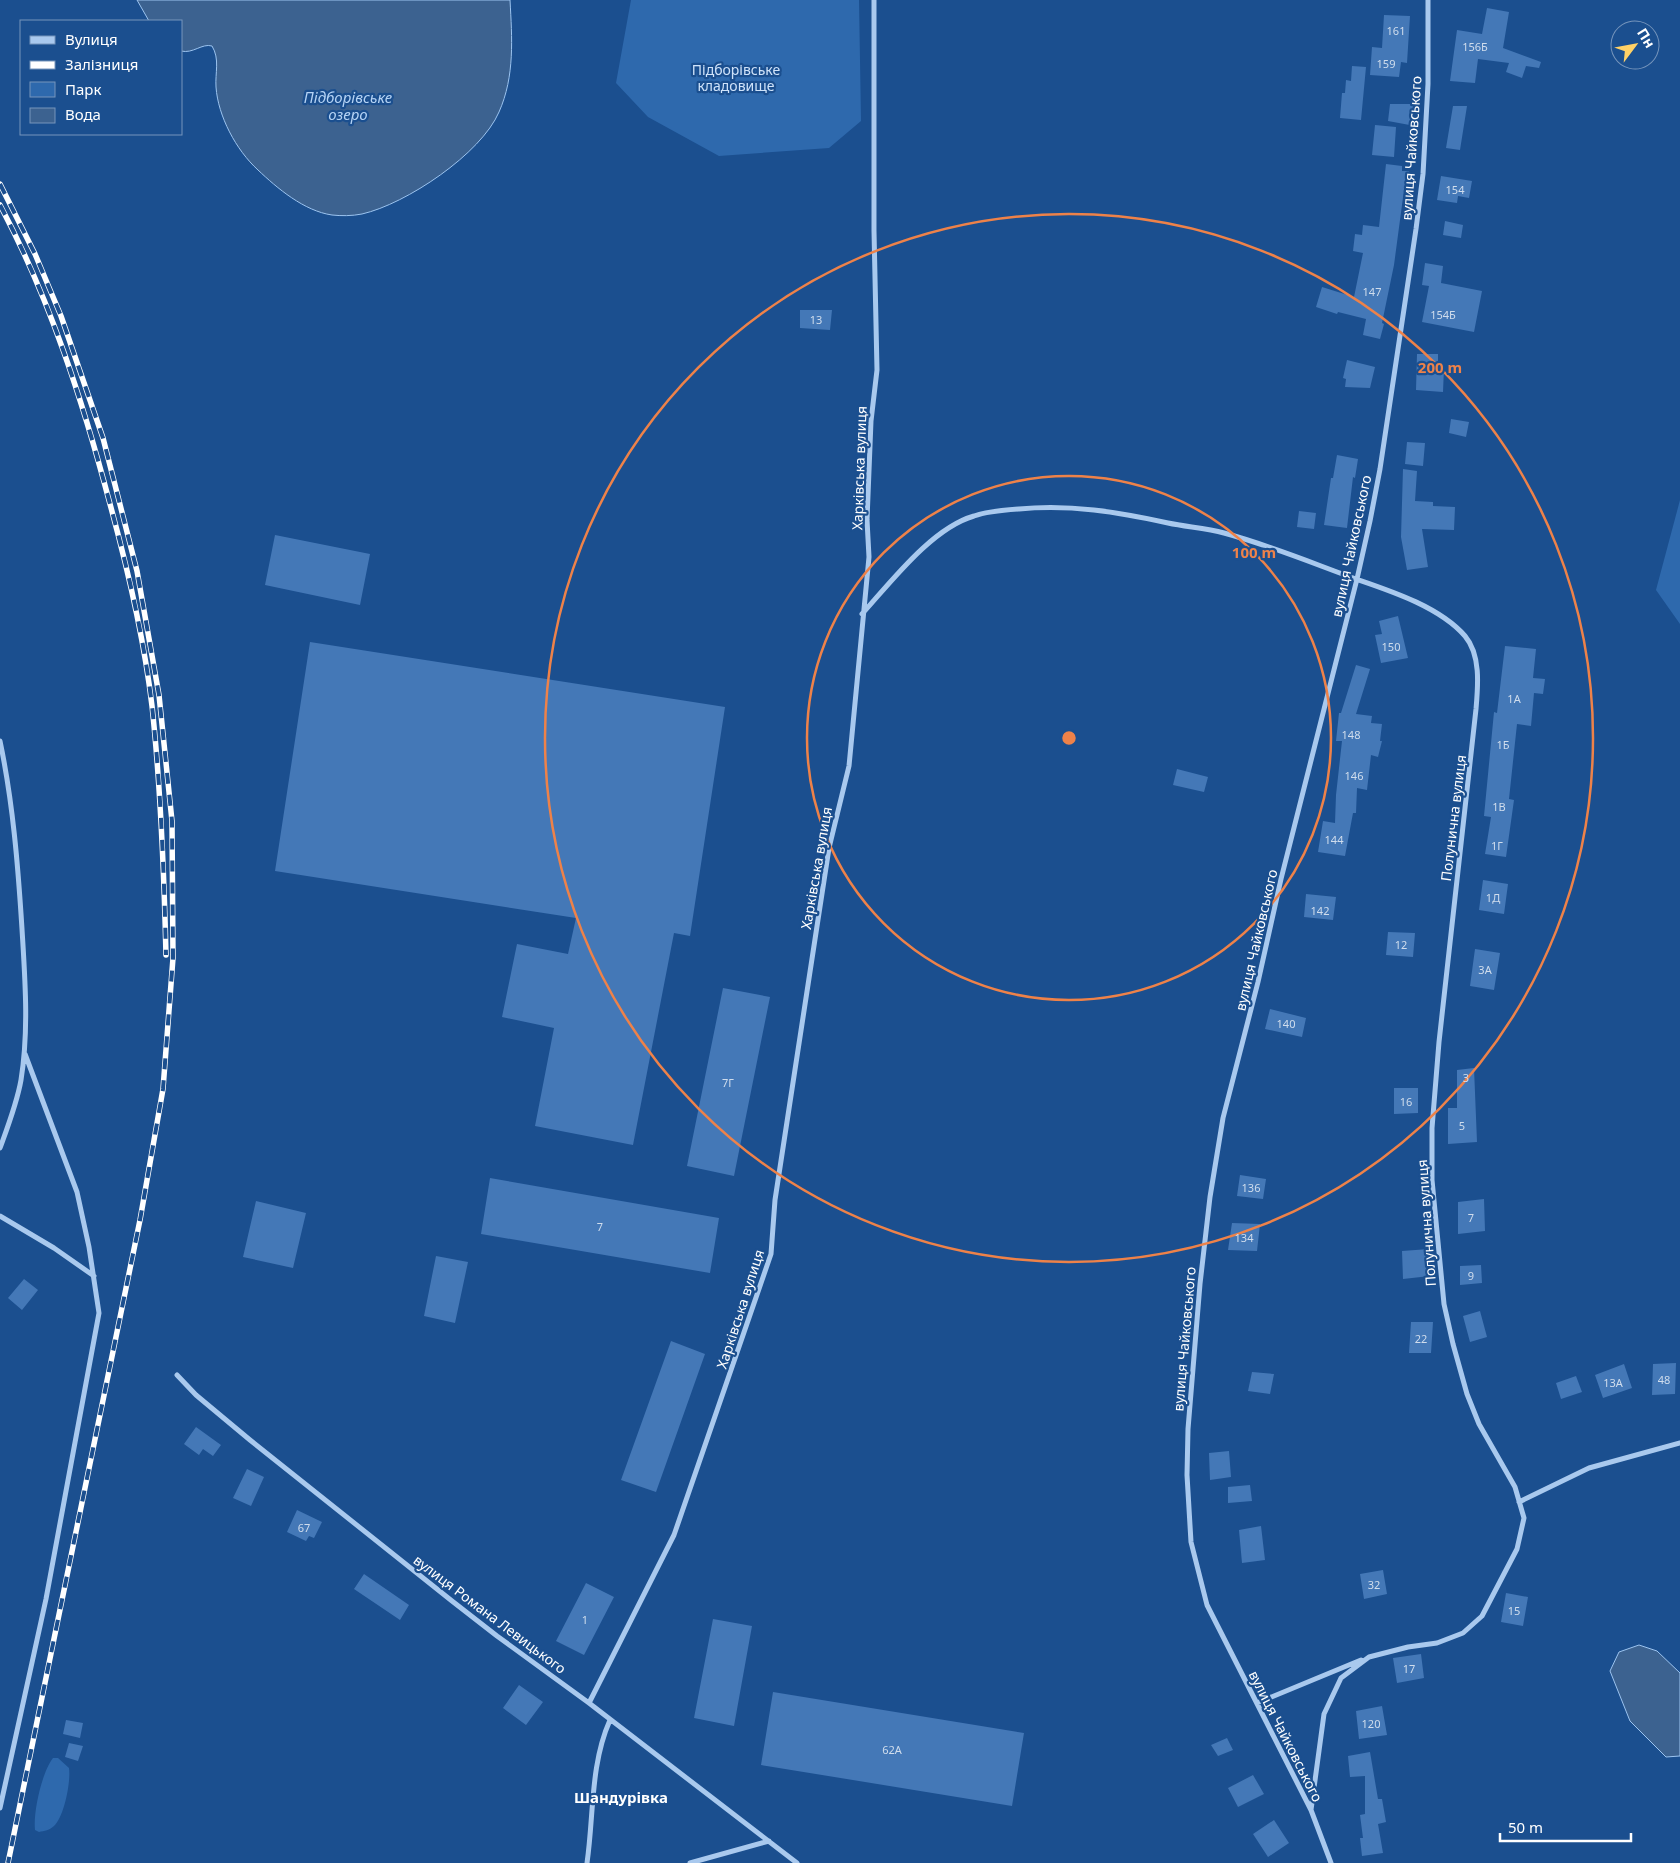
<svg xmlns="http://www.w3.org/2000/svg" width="1680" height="1863" font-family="'Noto Sans',sans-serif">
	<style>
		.green { fill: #2e69ad }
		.water { fill: #3c6290; stroke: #9cc4f0 }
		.building { fill: #4478b7 }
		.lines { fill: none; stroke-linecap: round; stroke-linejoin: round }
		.street { stroke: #a9c9ee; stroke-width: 5 }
		.rail-casing { stroke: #fff; stroke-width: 5.5 }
		.rail { stroke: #1b4f8f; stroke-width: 4; stroke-dasharray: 11; stroke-linecap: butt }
		.ring { fill: none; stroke: #ee8249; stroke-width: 2.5 }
		.labels { text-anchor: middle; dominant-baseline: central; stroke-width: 4.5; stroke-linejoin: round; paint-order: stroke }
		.number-label { font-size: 11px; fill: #d0dded }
		.park-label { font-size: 14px; fill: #cfe3fa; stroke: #1b4f8f }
		.street-label { font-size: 14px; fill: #fff; stroke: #1b4f8f }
		.water-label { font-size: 15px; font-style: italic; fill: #b5d3f5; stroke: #1b4f8f }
		.neighbourhood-label { font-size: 15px; font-weight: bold; fill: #fff; stroke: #1b4f8f }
		.centre { fill: #ee8249; stroke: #1b4f8f; stroke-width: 2.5 }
		.ring-label { font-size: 15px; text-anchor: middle; font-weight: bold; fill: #ee8249; stroke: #1b4f8f; stroke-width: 4.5; stroke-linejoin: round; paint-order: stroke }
	</style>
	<rect width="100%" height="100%" fill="#1b4f8f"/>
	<!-- green -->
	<path class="green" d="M631,0H859L861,121L829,148L719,156L648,117L616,83Z
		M1680,500V624L1656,590Z
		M53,1758H58L69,1768C71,1782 64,1817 54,1826C50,1830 44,1831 39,1832L35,1830C33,1812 42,1772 53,1758Z"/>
	<!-- water -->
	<path class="water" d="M137,0H510C512,38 515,76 499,112C481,154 406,204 362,214C352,216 341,216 332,215C304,211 277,188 258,170C236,150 218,116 216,87C215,73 220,59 212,46C202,43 193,54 181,51V21H149Z
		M1639,1645L1657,1651L1680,1673V1756L1666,1757L1630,1721L1610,1671L1619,1652Z"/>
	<!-- building -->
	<path class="building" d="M1487,8L1509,12L1503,48L1541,62L1539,68L1526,66L1522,78L1506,72L1509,63L1478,59L1475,83L1450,81L1457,30L1482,34Z
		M1384,15L1410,16L1407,63L1401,62L1399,77L1370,75L1372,47L1382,48Z
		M1352,66L1366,67L1361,120L1340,118L1342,93H1345L1346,80L1351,81Z
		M1390,104H1413L1415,126L1388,121Z
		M1453,106H1467L1460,150L1446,148Z
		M1375,125L1396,127L1394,157L1372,155Z
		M1386,164L1402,166V171H1409L1407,190H1404L1394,265L1382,323L1384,324L1380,339L1363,335L1366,319L1338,312L1337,314L1316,307L1322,287L1354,297L1363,253L1353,251L1355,234L1362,235L1363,225L1379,227Z
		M1441,176L1472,181L1469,198L1458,196L1457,203L1437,200Z
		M1445,221L1463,225L1461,238L1443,235Z
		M1425,263L1443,266L1441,283L1482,291L1474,332L1422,322L1429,286L1422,285Z
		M800,310H832L830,330L800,328Z
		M1417,354H1438V368H1444L1443,392L1416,390Z
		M1347,360L1375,367L1370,388L1345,387L1346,379L1343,378Z
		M1451,419L1469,422L1466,437L1449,433Z
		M1407,442L1425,443L1423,466L1405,464Z
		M1337,455L1358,459L1355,478L1353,477L1347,528L1324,525L1331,478H1333Z
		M1403,469L1417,471L1415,501L1433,502V506L1455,507L1454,530L1422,529L1428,567L1407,570L1401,537Z
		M1299,511L1316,513L1314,529L1297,527Z
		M275,535L370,554L360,605L265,585Z
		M1398,616L1408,658L1381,663L1375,635L1382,634L1379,621Z
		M310,642L725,707L690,936L674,933L633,1145L535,1126L554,1028L502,1017L517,944L568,954L576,918L275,871Z
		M1505,646L1536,649L1533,678L1545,679L1543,694L1534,693L1531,726L1517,724L1509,799L1514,800L1506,857L1485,854L1491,817L1484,816L1494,712L1497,713Z
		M1356,665L1370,669L1356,714L1372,716L1371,723L1382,724L1380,741H1382L1378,757L1371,755L1367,790L1357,788L1356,813H1353L1345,856L1318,852L1323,821L1335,823L1336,795L1342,741H1336L1339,713H1341Z
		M1177,769L1208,777L1204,792L1173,785Z
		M1483,880L1508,884L1504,914L1479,910Z
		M1306,894L1336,897L1333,920L1304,917Z
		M1388,932L1415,933L1413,957L1386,955Z
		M1475,949L1500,953L1494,990L1470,986Z
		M723,988L770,997L734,1176L687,1166Z
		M1270,1009L1306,1018L1302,1037L1265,1029Z
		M1474,1068L1477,1142L1448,1144V1108H1457V1070Z
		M1394,1088H1418V1113L1394,1114Z
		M1240,1175L1266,1179L1263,1199L1237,1196Z
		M490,1178L719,1218L710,1273L481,1234Z
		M1484,1199L1485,1231L1458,1234V1202Z
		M256,1201L306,1213L293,1268L243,1257Z
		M1232,1223L1260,1224L1257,1251L1228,1250Z
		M1429,1249L1430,1276L1403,1279L1402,1251Z
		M436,1256L468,1262L455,1323L424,1316Z
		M1481,1265L1482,1283L1460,1285V1266Z
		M24,1279L38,1290L22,1310L8,1298Z
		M1480,1311L1487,1337L1470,1342L1463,1316Z
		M1411,1322H1433L1431,1353H1409Z
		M671,1341L705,1354L656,1492L621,1480Z
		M1676,1363L1675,1394L1652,1395L1653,1364Z
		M1624,1364L1632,1388L1603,1398L1595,1375Z
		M1252,1372L1274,1374L1270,1394L1248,1391Z
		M1576,1376L1582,1392L1561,1399L1556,1383Z
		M196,1427L221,1445L213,1456L203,1449L199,1455L184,1444Z
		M1229,1451L1231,1477L1210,1480L1209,1453Z
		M247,1469L264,1477L251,1506L233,1498Z
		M1250,1485L1252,1501L1228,1503V1487Z
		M297,1510L322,1522L314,1538L309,1536L306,1541L287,1532Z
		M1261,1526L1265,1560L1242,1563L1239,1530Z
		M1383,1570L1387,1594L1364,1599L1360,1574Z
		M364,1574L409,1605L400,1620L354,1589Z
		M586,1583L614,1597L584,1655L556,1641Z
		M1506,1593L1528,1597L1523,1626L1501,1622Z
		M713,1619L752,1626L734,1726L694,1718Z
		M1421,1654L1424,1678L1397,1683L1393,1658Z
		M519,1685L543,1702L526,1725L503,1708Z
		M773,1692L1024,1733L1012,1806L761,1765Z
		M1382,1706L1387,1735L1359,1739L1356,1711Z
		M66,1720L83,1723L80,1738L63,1734Z
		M1227,1738L1233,1750L1218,1756L1211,1745Z
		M69,1743L83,1746L78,1761L65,1757Z
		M1370,1752L1378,1799H1382L1386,1822L1378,1824L1383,1853L1362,1856L1360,1838H1363L1360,1815L1365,1814V1776L1350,1777L1348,1756Z
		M1253,1775L1264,1794L1238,1807L1228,1788Z
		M1274,1820L1289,1843L1268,1857L1253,1834Z"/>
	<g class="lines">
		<!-- street -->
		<path class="street" d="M862,614C891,582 932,528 974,516C988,511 1004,510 1019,509C1070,504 1118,512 1168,523C1187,527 1206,528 1224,533C1269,545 1312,563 1356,579C1391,591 1440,607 1465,636C1481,655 1478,686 1476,709L1439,1042L1432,1128V1180L1444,1304L1453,1344L1467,1394L1479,1424L1515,1487L1524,1518L1517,1549L1482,1616L1463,1633L1437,1643L1408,1647L1369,1657L1341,1678L1324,1714L1311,1810
			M0,741C13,803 18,866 22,929C25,979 29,1030 21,1080C17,1103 8,1126 0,1148
			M0,1216L54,1248L94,1276
			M177,1375L196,1395L250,1440L452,1601L497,1636L589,1703L797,1863
			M1519,1502L1589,1468L1680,1443
			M589,1703L674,1535L771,1254L775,1200L829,848L849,766L869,557L867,520L871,421L877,370L874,231V0
			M1257,1703L1361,1660
			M0,1808L46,1599L99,1313L89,1247L77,1192L25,1054
			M587,1863C594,1815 590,1765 610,1720
			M690,1863L769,1841
			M1331,1863L1311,1810L1207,1605L1191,1542L1187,1475L1188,1429L1200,1284L1210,1197L1223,1118L1258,982L1281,879L1357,579L1370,521L1380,469L1416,229L1423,174L1428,84V0"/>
		<!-- rail casing -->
		<g class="rail-casing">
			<path id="rail" d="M0,184L35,254L61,316L103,438L137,571L159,695L172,821L173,958L163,1089L140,1220L8,1863
				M0,205C50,299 83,402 110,504C128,570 144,638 152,706C161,789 164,872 166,955"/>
		</g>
		<!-- rail -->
		<use href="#rail" class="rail"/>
	</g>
	<!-- distance rings -->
	<g class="ring">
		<circle cx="1069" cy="738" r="262"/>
		<circle cx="1069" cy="738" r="524"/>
	</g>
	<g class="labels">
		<!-- number labels -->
		<g class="number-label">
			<text x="1396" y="30">161</text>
			<text x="1475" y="46">156Б</text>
			<text x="1386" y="63">159</text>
			<text x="1455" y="189">154</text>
			<text x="1372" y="291">147</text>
			<text x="1443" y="314">154Б</text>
			<text x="816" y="319">13</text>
			<text x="1391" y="646">150</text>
			<text x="1514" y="698">1А</text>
			<text x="1351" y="734">148</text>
			<text x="1503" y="744">1Б</text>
			<text x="1354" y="775">146</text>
			<text x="1499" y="806">1В</text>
			<text x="1334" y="839">144</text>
			<text x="1497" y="845">1Г</text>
			<text x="1493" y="897">1Д</text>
			<text x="1320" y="910">142</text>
			<text x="1401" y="944">12</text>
			<text x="1485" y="969">3А</text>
			<text x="1286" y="1023">140</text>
			<text x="1466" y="1077">3</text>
			<text x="728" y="1082">7Г</text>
			<text x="1406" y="1101">16</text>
			<text x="1462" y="1125">5</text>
			<text x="1251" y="1187">136</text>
			<text x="1471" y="1217">7</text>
			<text x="600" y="1226">7</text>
			<text x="1244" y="1237">134</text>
			<text x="1471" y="1275">9</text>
			<text x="1421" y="1338">22</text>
			<text x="1664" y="1379">48</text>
			<text x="1613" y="1382">13А</text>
			<text x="304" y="1527">67</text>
			<text x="1374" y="1584">32</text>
			<text x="1514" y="1610">15</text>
			<text x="585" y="1619">1</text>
			<text x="1409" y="1668">17</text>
			<text x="1371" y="1723">120</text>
			<text x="892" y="1749">62А</text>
		</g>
		<!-- park labels -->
		<g class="park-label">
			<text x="736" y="69">Підборівське<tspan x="736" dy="16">кладовище</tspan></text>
		</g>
		<!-- street labels -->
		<g class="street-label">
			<text transform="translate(1411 148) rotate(-86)">вулиця Чайковського</text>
			<text transform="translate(859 468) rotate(-88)">Харківська вулиця</text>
			<text transform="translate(1351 546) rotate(-78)">вулиця Чайковського</text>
			<text transform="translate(1453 818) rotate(-83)">Полунична вулиця</text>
			<text transform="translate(816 868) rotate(-80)">Харківська вулиця</text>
			<text transform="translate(1256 940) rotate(-77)">вулиця Чайковського</text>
			<text transform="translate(1426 1223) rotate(-94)">Полунична вулиця</text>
			<text transform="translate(740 1309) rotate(-72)">Харківська вулиця</text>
			<text transform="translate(1184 1339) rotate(-85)">вулиця Чайковського</text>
			<text transform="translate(490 1614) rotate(37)">вулиця Романа Левицького</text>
			<text transform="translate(1286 1736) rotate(63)">вулиця Чайковського</text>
		</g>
		<!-- water labels -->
		<g class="water-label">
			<text x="348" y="97">Підборівське<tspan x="348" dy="17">озеро</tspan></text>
		</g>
		<!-- neighbourhood labels -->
		<g class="neighbourhood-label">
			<text x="621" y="1797">Шандурівка</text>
		</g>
	</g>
	<circle cx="1069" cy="738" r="8" class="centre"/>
	<g class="ring-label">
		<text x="1440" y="373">200 m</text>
		<text x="1254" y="558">100 m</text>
	</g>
	<!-- legend -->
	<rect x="20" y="20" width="162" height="115" fill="#1b4f8f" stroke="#7695bc"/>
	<rect x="30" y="36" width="25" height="8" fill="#a9c9ee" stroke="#7695bc"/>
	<text x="65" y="45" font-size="15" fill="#ffffff">Вулиця</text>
	<rect x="30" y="61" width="25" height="8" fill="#ffffff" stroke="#7695bc"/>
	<text x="65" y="70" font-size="15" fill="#ffffff">Залізниця</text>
	<rect x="30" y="82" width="25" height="15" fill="#2e69ad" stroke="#7695bc"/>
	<text x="65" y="95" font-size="15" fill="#ffffff">Парк</text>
	<rect x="30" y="108" width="25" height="15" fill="#3c6290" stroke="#7695bc"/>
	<text x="65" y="120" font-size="15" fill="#ffffff">Вода</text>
	<!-- north arrow -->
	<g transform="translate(1635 45) rotate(58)"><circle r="24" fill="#1b4f8f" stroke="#7695bc"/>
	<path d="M0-4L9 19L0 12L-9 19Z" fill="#ffd166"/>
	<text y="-8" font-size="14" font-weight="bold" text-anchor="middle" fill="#ffffff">Пн</text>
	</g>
	<!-- scale -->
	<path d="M1500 1833v8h131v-8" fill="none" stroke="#ffffff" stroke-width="2.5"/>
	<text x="1508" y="1833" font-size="15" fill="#ffffff" stroke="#1b4f8f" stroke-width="4" paint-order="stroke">50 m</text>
</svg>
